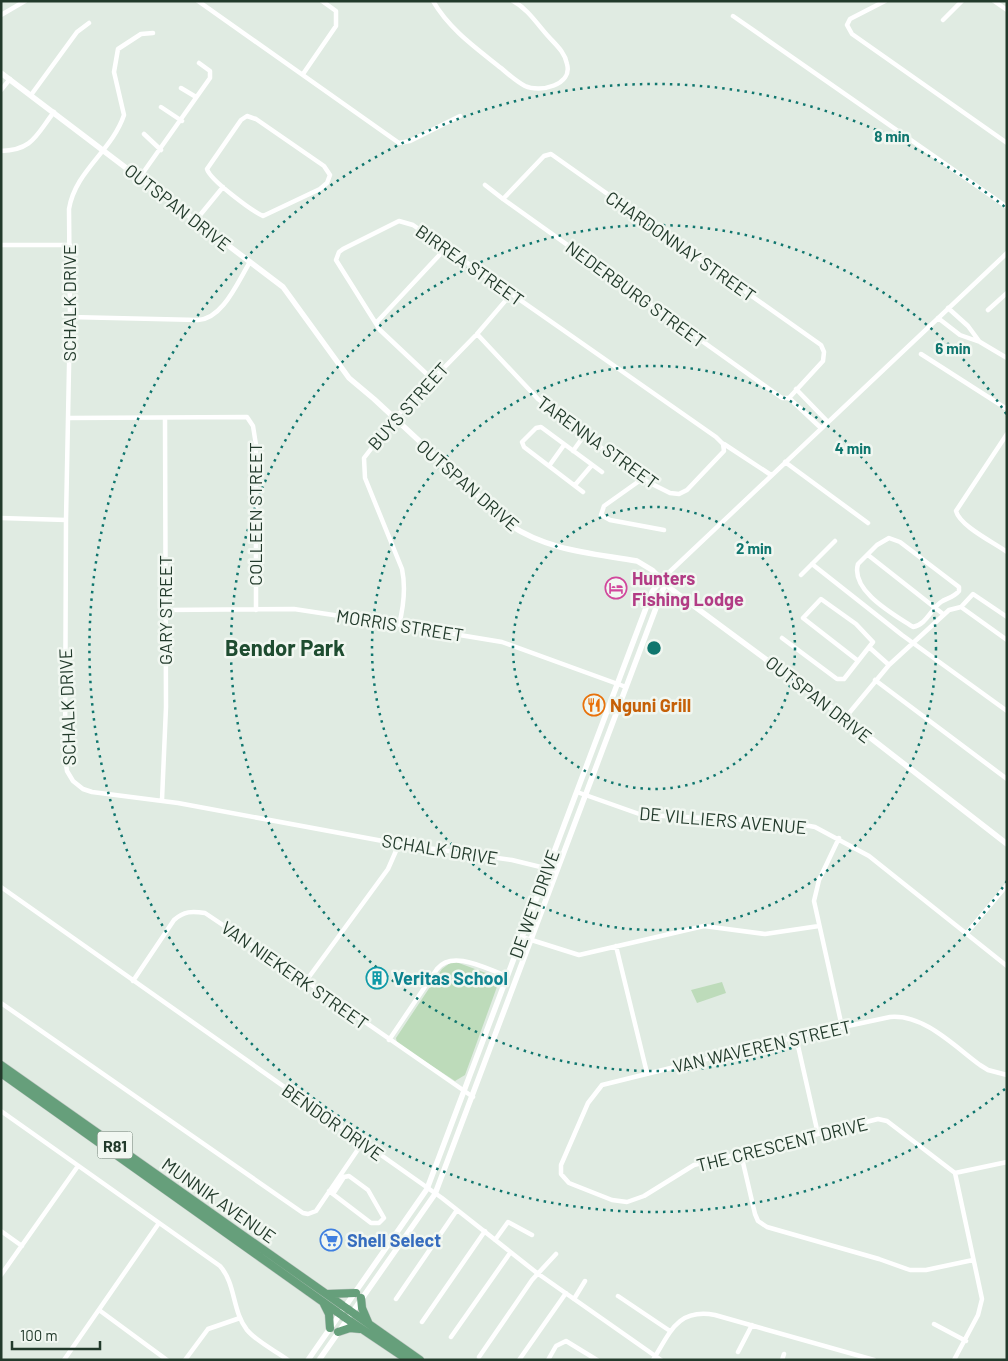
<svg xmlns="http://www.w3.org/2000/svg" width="1008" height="1361" font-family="Barlow,sans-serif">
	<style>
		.green { fill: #bddbba }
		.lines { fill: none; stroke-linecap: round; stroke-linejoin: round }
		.primary-casing { stroke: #c1c8c4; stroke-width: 9 }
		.minor { stroke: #fff; stroke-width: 4.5 }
		.tertiary { stroke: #fff; stroke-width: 5.5 }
		.primary { stroke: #669f7b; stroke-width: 8 }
		.ring { fill: none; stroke: #0f766e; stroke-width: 2.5; stroke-dasharray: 2.5 5 }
		.labels { text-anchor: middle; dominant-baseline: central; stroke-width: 5; stroke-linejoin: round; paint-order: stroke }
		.shield { fill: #f1f7f1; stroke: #607366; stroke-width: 1 }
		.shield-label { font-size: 16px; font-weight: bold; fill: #223a2b }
		.street-label { font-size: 18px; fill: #223a2b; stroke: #f1f7f1 }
		.hotel-label { font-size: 18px; font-weight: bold; fill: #b23c85; stroke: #f1f7f1; text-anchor: start }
		.food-label { font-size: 18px; font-weight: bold; fill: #c56008; stroke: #f1f7f1; text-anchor: start }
		.culture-label { font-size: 18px; font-weight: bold; fill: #0d838f; stroke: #f1f7f1; text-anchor: start }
		.shop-label { font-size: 18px; font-weight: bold; fill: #366cbe; stroke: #f1f7f1; text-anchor: start }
		.district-label { font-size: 22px; font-weight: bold; fill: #1e4c30; stroke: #f1f7f1 }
		.centre { fill: #0f766e; stroke: #f1f7f1; stroke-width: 2.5 }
		.ring-label { font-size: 15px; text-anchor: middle; font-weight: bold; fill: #0f766e; stroke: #f1f7f1; stroke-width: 5; stroke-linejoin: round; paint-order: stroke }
	</style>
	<rect width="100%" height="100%" fill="#e0ebe2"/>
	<!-- green -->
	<path class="green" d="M456,962L494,976L498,984L465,1075L455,1081L397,1043L396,1038L442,969L450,963Z
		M722,982L726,993L697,1003L691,990Z"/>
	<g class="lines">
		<!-- primary casing -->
		<g class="primary-casing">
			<path id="primary" d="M1,1065L420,1360
				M1,1073L347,1319L408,1360
				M327,1294L356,1293
				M361,1298L362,1308L368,1322
				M324,1304L329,1314L330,1328
				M338,1332L350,1328L360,1329"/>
		</g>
		<!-- minor -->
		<path class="minor" d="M198,1L399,143L410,141L460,116
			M433,1C449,29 476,48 501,68C508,74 517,82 525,86C540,93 573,85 567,64C565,52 555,44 548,36C537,24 528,9 513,1
			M885,1L850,19L847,25L852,34L1007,143
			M994,1L1007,10
			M1,15L25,1
			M733,16L1007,207
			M943,20L962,1
			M153,33L141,34L118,49L114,72L124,115C112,151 75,171 69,209L70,317L66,520L65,758L67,771L73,781L83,789L92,792L178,803L399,844L512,860L557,871
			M303,74L336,26V11L322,1
			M181,88L196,97
			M1,90L10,79
			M31,95L77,32L89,23
			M161,107L182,121
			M247,116L256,119L324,166L330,175L327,183L320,189L263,216C252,211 210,180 207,169L241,120Z
			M144,134L161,150
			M1,151C33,150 36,135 54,112
			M140,177L210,78V71L199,63
			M485,185L503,199L782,398H789L823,361L824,352L821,345L551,154L544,156L503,199
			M196,220L223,187
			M1,245H70
			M948,308L968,326L979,341
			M988,310L1007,293
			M70,317L198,320C223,319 238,281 250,262
			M938,318L960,335L980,342L1007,358
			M376,323L445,249
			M921,354L1007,409
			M431,378L380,330L336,260L339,252L343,249L399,221L413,225L716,437L723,444L724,451L687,490L679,494L670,493L642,479L538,399L477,334
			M796,389L828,422
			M789,398L821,428
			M69,418L247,417L253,426L256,445V610
			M1007,434L956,511C960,526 993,542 1007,552
			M724,444L771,475
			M573,451L586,433
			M785,462L868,523
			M549,466L564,445
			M642,479L604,506L601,515L610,520L664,530
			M575,485L592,465
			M583,492L524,447L522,442L536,428L541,427L602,472
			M1,518L66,520
			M889,538L900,542L959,587V591C953,598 947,598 941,602C930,610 927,624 913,627C895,615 850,591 858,564L877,545Z
			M868,555L943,614
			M812,564L902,635L1007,711
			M801,575L835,541
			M661,580L1007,253
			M961,607L973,594L1007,617
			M166,610L294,609L399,625L502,642L626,687
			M399,625C404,605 406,588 402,569L365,478L364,458L394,419L477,334L512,293
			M782,638L837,679H844L873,642L856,624L821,599L803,618L857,660
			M870,648L889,665
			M875,680L1007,779
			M845,718L889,665L949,610L961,607L1007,640
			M577,792L642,815L788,822L815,827L869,856L1007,966
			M162,800L166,707L165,419
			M839,838L819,880L814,901L842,1027
			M1,887L442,1198L537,1273L661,1360
			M966,934L1007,885
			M522,937L579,955L704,926L765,934L819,926
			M616,946L647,1073
			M133,981L174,920C184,911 192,911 205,913L306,981L473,1097
			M306,981L388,869L399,844
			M1,1003L303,1213L308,1214L316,1211L363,1142
			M796,1037L818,1134
			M389,1040L437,969C453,949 488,970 507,976
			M1,1111L220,1266C236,1284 232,1311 247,1330C257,1342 276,1351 288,1360
			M741,1154L755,1214L758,1221L767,1227L879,1259L910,1270H926L973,1260
			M955,1173L1007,1162
			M329,1191L371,1223H379L384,1218L368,1190L349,1176L344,1177L333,1194
			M1,1231L22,1246
			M495,1240L508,1222L532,1235
			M1,1275L78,1166
			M618,1296L670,1331
			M396,1299L457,1210
			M574,1299L585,1281
			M99,1310L167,1360
			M422,1322L485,1231
			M934,1324L966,1341
			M451,1337L510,1253
			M738,1352L752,1325
			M479,1357L532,1280L556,1254
			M64,1360L159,1223
			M185,1360L208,1329L240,1318
			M519,1360L566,1293
			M548,1360L556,1346L566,1341L597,1360
			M653,1360C670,1333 677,1308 715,1315L874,1360
			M782,1360L784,1354
			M954,1360L978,1315L982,1299L955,1173L887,1121L878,1119L694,1165L644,1196L627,1202L612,1200L569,1183L561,1174V1165L588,1103L602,1085L796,1037L890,1017C924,1014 954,1046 980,1065L988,1070L1007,1075"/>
		<!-- tertiary -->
		<path class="tertiary" d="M1,73L283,287L349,378L374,399L510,525C549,551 592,553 637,561L652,570L671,589L845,718L1007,844
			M308,1360L427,1189L652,592L661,580
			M319,1360L435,1194L665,584"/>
		<!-- primary -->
		<use href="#primary" class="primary"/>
	</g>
	<!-- distance rings -->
	<g class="ring">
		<circle cx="654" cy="648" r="141"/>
		<circle cx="654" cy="648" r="282"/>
		<path d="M1007 881A423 423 0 1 1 1007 415"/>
		<path d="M1005 1089A564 564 0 1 1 1005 207"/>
	</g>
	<!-- icons -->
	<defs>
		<g id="hotel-ring" transform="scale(1.125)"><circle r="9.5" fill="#f1f7f1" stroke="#d1479c" stroke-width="1.5"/><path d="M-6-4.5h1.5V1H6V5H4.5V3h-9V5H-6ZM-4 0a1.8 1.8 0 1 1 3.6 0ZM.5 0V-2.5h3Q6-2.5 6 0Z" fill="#d1479c"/></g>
		<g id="restaurant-ring" transform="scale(1.125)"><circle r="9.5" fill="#f1f7f1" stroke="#e8710a" stroke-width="1.5"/><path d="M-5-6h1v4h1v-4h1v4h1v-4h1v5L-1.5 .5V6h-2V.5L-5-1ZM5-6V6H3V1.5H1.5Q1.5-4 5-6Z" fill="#e8710a"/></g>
		<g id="building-ring" transform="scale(1.125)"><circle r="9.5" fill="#f1f7f1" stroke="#0f9aa8" stroke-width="1.5"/><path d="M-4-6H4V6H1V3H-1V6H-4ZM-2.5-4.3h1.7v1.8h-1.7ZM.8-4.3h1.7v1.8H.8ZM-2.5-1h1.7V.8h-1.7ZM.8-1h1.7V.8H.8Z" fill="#0f9aa8"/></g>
		<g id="supermarket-ring" transform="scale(1.125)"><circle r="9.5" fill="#f1f7f1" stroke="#3f7fe0" stroke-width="1.5"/><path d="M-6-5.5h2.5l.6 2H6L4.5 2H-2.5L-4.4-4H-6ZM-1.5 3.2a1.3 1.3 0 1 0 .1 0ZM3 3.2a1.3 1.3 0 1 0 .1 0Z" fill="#3f7fe0"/></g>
	</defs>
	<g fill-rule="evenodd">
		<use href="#hotel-ring" x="616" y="588"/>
		<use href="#restaurant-ring" x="594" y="705"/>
		<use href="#building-ring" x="377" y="978"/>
		<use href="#supermarket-ring" x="331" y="1240"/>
	</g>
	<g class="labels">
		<!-- shield labels -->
		<rect class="shield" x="97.5" y="1131.5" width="35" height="27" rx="4"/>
		<g class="shield-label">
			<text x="115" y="1145">R81</text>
		</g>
		<!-- street labels -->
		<g class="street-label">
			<text transform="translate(178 207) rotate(38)">OUTSPAN DRIVE</text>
			<text transform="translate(681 246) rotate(35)">CHARDONNAY STREET</text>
			<text transform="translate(470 265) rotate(35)">BIRREA STREET</text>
			<text transform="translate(636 294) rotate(36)">NEDERBURG STREET</text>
			<text transform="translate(69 303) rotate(-90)">SCHALK DRIVE</text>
			<text transform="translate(408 406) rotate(-48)">BUYS STREET</text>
			<text transform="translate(598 442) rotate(36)">TARENNA STREET</text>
			<text transform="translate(468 485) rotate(41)">OUTSPAN DRIVE</text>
			<text transform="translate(255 514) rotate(-90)">COLLEEN STREET</text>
			<text transform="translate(165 610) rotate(-90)">GARY STREET</text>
			<text transform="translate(400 625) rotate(9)">MORRIS STREET</text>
			<text transform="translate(819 699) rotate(38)">OUTSPAN DRIVE</text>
			<text transform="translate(67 707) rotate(-92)">SCHALK DRIVE</text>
			<text transform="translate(723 820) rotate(5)">DE VILLIERS AVENUE</text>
			<text transform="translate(440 849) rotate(9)">SCHALK DRIVE</text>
			<text transform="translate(534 904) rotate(-70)">DE WET DRIVE</text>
			<text transform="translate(295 975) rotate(35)">VAN NIEKERK STREET</text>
			<text transform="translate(762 1046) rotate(-13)">VAN WAVEREN STREET</text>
			<text transform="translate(333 1122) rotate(35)">BENDOR DRIVE</text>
			<text transform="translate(782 1144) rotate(-14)">THE CRESCENT DRIVE</text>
			<text transform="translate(219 1200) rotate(35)">MUNNIK AVENUE</text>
		</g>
		<!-- hotel labels -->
		<g class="hotel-label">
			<text x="632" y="578">Hunters<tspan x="632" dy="21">Fishing Lodge</tspan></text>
		</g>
		<!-- food labels -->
		<g class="food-label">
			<text x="610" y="705">Nguni Grill</text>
		</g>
		<!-- culture labels -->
		<g class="culture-label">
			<text x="393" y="978">Veritas School</text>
		</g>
		<!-- shop labels -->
		<g class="shop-label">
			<text x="347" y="1240">Shell Select</text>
		</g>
		<!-- district labels -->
		<g class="district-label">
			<text x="285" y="647">Bendor Park</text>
		</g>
	</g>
	<circle cx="654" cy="648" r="8" class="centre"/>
	<g class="ring-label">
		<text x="892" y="142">8 min</text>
		<text x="953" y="354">6 min</text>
		<text x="853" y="454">4 min</text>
		<text x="754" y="554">2 min</text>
	</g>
	<!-- border -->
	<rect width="1008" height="1361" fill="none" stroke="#223a2b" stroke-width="5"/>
	<!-- scale -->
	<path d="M12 1341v8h88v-8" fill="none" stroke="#223a2b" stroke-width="2.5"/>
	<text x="20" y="1341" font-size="15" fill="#223a2b" stroke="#f1f7f1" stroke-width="4" paint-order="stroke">100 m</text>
</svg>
